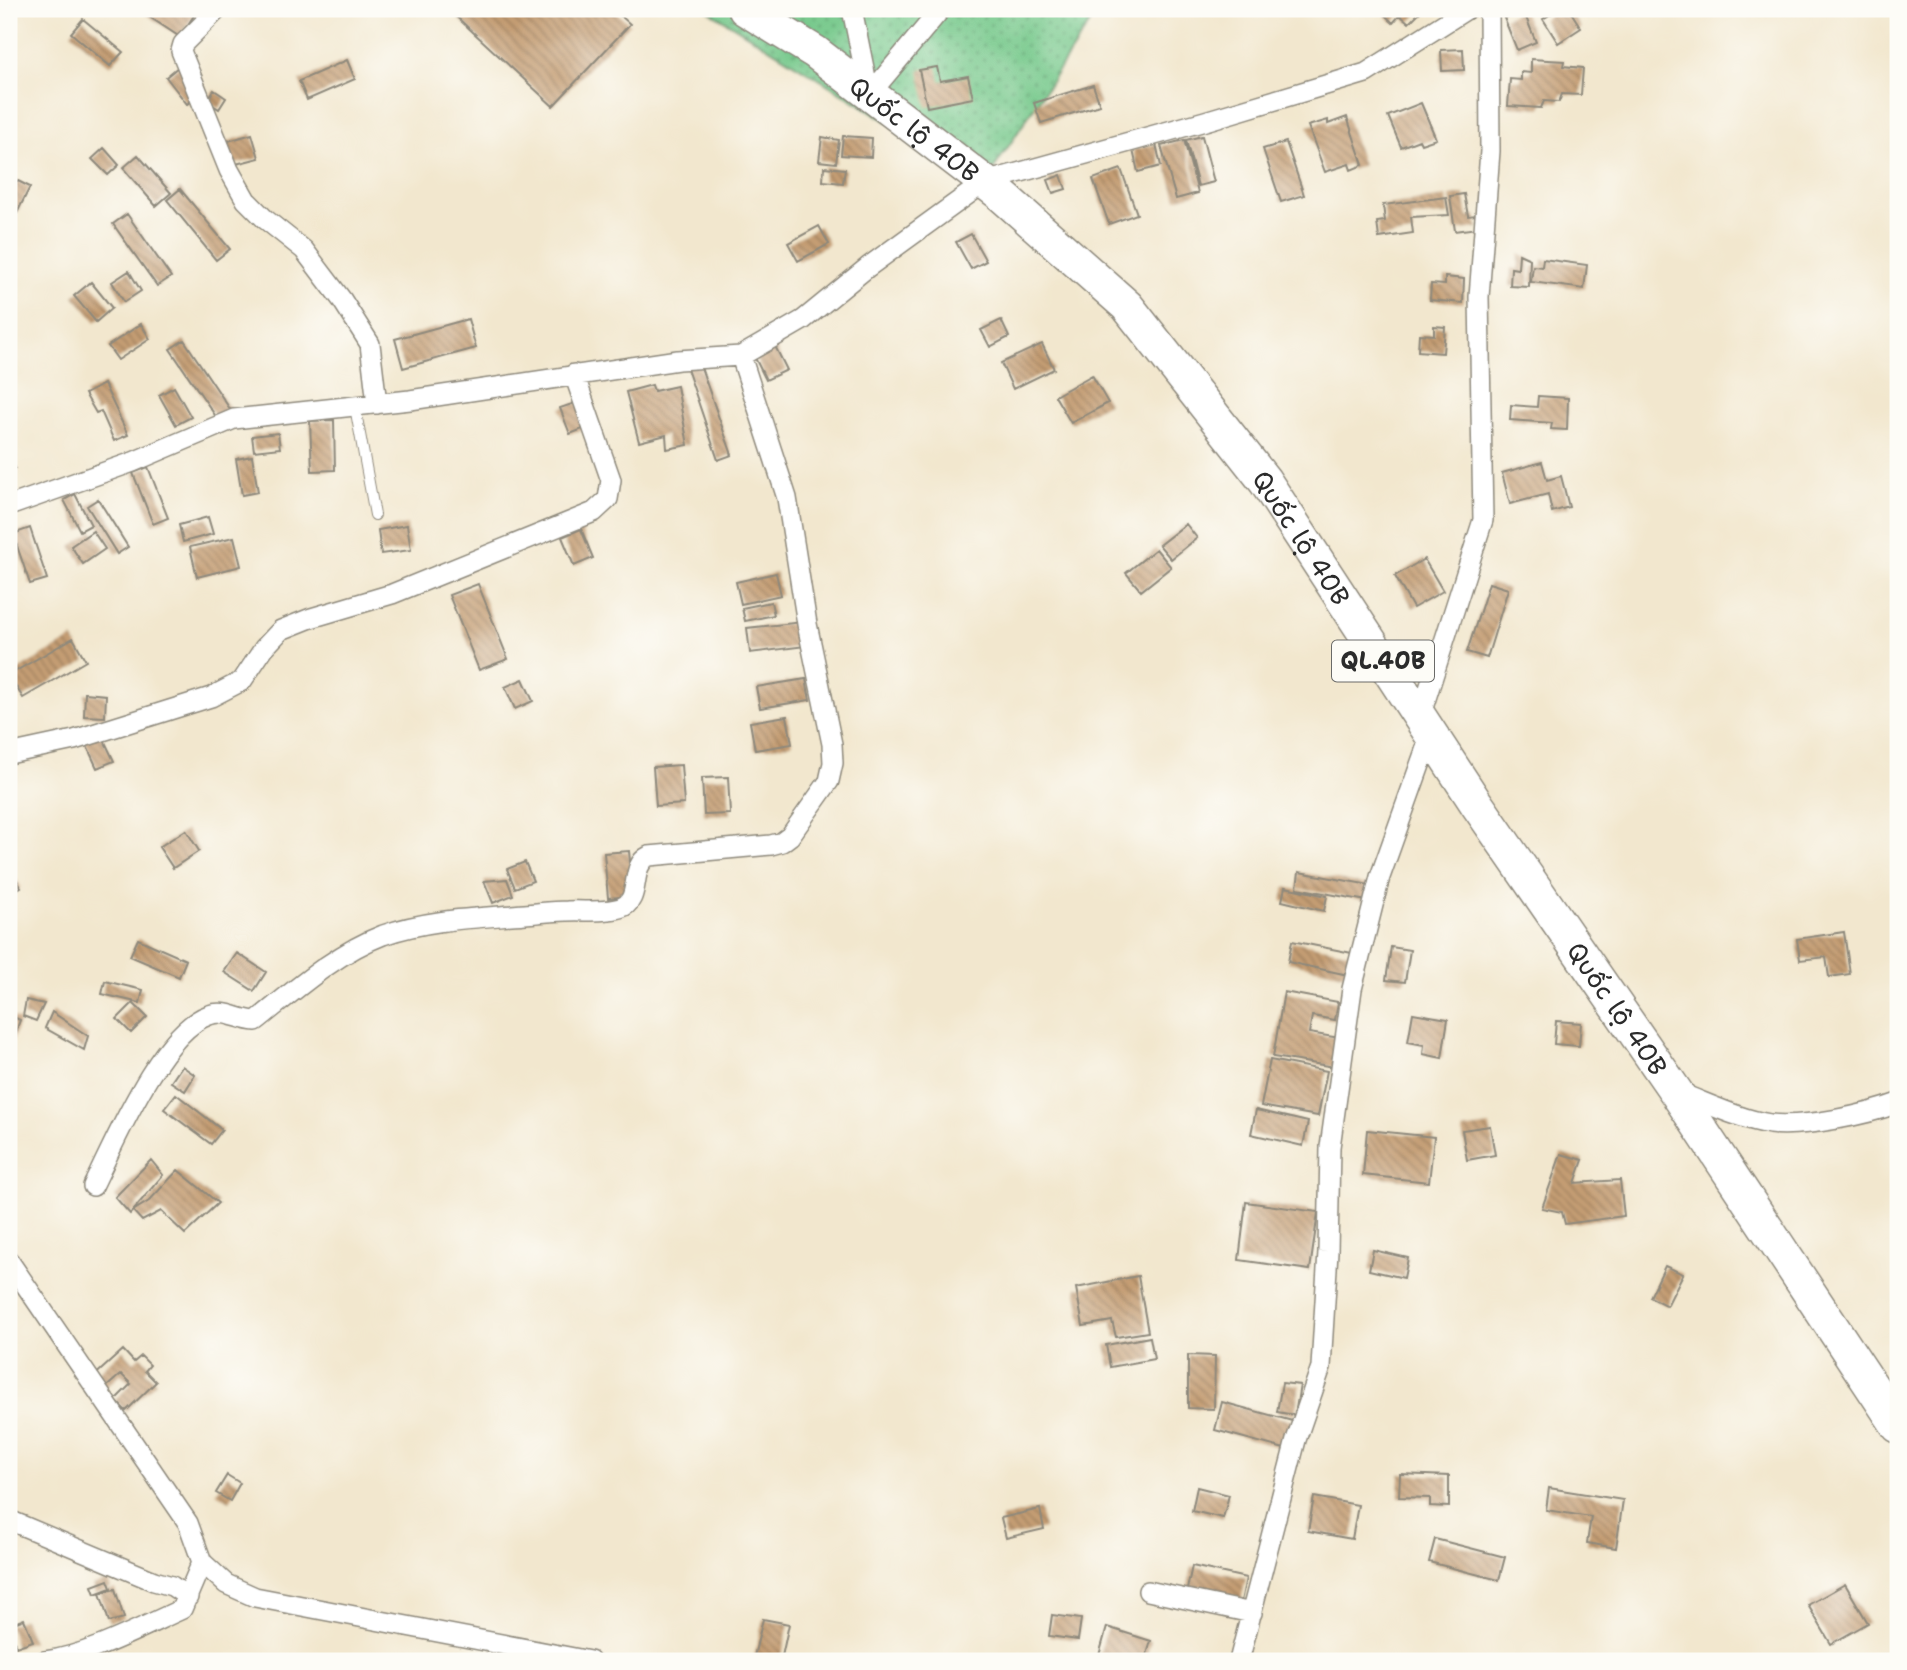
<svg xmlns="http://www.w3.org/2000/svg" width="1907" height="1670" font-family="'Shantell Sans',sans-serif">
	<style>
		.grass { fill: url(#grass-dots); stroke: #507a5a; stroke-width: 2 }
		.building { fill: url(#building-back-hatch) }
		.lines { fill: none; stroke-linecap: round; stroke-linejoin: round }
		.service-casing { stroke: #8e897c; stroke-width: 12 }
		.minor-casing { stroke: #8e897c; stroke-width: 22 }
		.trunk-casing { stroke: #8e897c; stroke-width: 36 }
		.service { stroke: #fff; stroke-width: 10 }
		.minor { stroke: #fff; stroke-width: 19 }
		.trunk { stroke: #fff; stroke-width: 33 }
		.labels { text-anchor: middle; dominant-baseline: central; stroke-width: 6; stroke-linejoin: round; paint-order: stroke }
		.shield { fill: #fdfcf7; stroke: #6a6a68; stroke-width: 2 }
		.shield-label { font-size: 24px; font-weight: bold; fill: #2b2b2b }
		.street-label { font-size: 26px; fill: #2b2b2b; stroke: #fdfcf7 }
	</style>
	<defs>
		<pattern id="grass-dots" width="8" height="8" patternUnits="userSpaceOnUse" patternTransform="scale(1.75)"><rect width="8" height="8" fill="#75c88a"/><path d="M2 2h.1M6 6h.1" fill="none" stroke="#60a371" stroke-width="1.8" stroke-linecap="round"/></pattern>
		<pattern id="building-back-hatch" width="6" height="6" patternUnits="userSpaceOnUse" patternTransform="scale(1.75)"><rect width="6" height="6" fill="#c49d73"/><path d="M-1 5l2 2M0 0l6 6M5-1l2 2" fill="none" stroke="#9f805f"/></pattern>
	</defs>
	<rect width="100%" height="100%" fill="#fdfcf7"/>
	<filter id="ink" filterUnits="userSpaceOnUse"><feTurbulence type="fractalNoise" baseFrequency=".0143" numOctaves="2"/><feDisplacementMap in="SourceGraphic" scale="14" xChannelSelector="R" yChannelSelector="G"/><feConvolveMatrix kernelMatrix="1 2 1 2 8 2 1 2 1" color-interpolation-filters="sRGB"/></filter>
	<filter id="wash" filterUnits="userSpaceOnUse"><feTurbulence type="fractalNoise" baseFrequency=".00686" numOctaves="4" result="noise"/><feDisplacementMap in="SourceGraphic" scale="28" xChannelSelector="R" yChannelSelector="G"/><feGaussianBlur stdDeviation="1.57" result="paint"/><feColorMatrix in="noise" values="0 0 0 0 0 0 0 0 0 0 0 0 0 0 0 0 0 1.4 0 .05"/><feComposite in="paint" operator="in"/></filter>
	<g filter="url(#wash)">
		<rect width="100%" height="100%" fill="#f2e7ce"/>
		<!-- grass -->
		<path class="grass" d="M706,9H1099L985,182Z"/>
		<g id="blocks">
			<!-- building -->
			<path class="building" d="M144,9H198L180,37L142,12Z
				M448,9H613L630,24L553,106Z
				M1379,9H1418L1421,11L1409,23L1400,15L1393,23Z
				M1559,9H1569L1581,28L1558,43L1543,19Z
				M1523,10L1536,42L1517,50L1504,18Z
				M83,19L123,52L110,66L71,33Z
				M1463,49L1464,70L1442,71L1441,50Z
				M1531,59L1564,61L1563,66L1583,68L1581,95L1562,94L1559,102L1544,101L1541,108L1508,106L1510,79L1521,80V72L1531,73Z
				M347,60L355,79L307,100L299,81Z
				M184,62L206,89L187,104L166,77Z
				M937,67L940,81L968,76L973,98L927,107L919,70Z
				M1093,85L1100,105L1041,123L1034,103Z
				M214,90L226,98L219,109L207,101Z
				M1421,103L1436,139L1421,144L1419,140L1401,147L1388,116Z
				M1347,117L1363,165L1351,170L1349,164L1325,172L1308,126L1328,120V124Z
				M252,134L259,158L232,165L225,142Z
				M843,136L872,138L871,157L841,155Z
				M1202,136L1214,182L1198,186L1186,140Z
				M822,137L839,140L836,163L819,161Z
				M1184,140L1198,193L1176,199L1161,146Z
				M1286,142L1304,195L1281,202L1263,149Z
				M1156,144L1161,166L1138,172L1133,150Z
				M104,148L119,165L108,175L92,159Z
				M138,155L171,193L156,206L123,168Z
				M824,167L845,169L843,183L823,181Z
				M1121,169L1137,214L1109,224L1093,179Z
				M1061,175L1066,189L1053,193L1048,180Z
				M14,179L30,187L17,213L9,209V189Z
				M180,189L230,249L216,260L167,200Z
				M1464,194L1468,216L1476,215L1478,228L1455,231L1450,196Z
				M1446,197L1449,215L1411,217L1413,233L1379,238L1377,222L1385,221L1383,205Z
				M127,214L171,277L157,286L113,224Z
				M819,226L829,244L798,261L788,243Z
				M971,234L986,261L971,269L956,242Z
				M1519,254L1530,259L1529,287L1510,286L1511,268L1518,269Z
				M1543,259L1587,265L1584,289L1531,282L1533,266L1542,267Z
				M129,271L141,291L124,302L112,282Z
				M1445,277L1464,279L1463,303L1430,300L1431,284L1445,285Z
				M91,282L112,308L96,322L74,296Z
				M468,319L476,348L403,368L395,339Z
				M1001,320L1009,337L990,347L981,330Z
				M141,324L150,339L118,360L108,346Z
				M1434,326L1445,327L1443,353L1418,351L1419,334L1434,335Z
				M184,340L232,412L219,421L170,349Z
				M772,340L787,370L766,380L751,350Z
				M1042,344L1054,369L1013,389L1001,363Z
				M698,359L732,455L718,460L685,363Z
				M1092,375L1108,403L1071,423L1055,396Z
				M104,384L128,435L114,441L101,411L96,413L85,394Z
				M652,385L654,391L677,386L688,445L667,449L666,435L639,442L626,392Z
				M174,387L191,417L176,425L159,395Z
				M1538,396L1568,398L1567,430L1551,429L1552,423L1510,420L1511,405L1537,407Z
				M578,402L588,427L570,434L560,408Z
				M334,420L335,470L312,471L310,421Z
				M278,433L280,448L254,451L252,436Z
				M9,456L15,468L9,472Z
				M252,456L258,492L242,495L236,459Z
				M1542,462L1547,480L1561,476L1569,507L1552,512L1548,494L1510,504L1502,473Z
				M148,467L168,518L153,524L133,473Z
				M75,494L91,525L80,531L64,500Z
				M98,499L128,547L117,554L87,506Z
				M208,517L213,534L183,542L179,525Z
				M1186,524L1197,538L1171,559L1159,545Z
				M407,525L411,550L381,554L378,530Z
				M30,528L47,579L30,584L13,534Z
				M581,529L593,558L574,566L562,537Z
				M93,531L105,549L83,564L71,546Z
				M234,537L241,566L197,577L190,547Z
				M1156,549L1171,567L1141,591L1126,573Z
				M1424,559L1443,591L1413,608L1395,576Z
				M776,573L781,595L741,604L736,582Z
				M1489,583L1508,589L1487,658L1467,652Z
				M478,584L508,659L479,670L449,595Z
				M771,602L774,615L745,621L742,608Z
				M803,622L806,646L750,653L747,628Z
				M73,638L86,661L23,698L9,675Z
				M523,679L533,701L515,709L505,687Z
				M806,679L810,700L760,708L756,687Z
				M85,693L106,695L105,717L84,716Z
				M787,716L792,744L755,750L750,722Z
				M96,723L114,761L97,768L80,731Z
				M681,765L684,804L656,806L653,767Z
				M728,777L730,814L704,815L702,778Z
				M186,830L199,851L173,868L159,847Z
				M629,851L633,896L608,898L604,853Z
				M525,862L533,881L515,888L507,869Z
				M9,868L21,887L9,894Z
				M1299,872L1370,885L1367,901L1297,888Z
				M507,879L513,895L493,903L484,881Z
				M1285,887L1327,896L1324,911L1282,901Z
				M1844,932L1850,974L1829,977L1826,957L1800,960L1797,939Z
				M138,939L186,960L179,977L130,956Z
				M1292,941L1352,953L1348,975L1288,962Z
				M1391,947L1410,950L1405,982L1386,980Z
				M237,953L266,972L254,991L224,972Z
				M105,981L143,990L140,1003L102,994Z
				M1284,992L1338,1002L1335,1020L1312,1016L1309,1033L1340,1038L1335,1067L1273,1057Z
				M26,1000L44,1004L36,1021L23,1016Z
				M133,1003L147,1017L131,1033L117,1019Z
				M52,1012L88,1036L84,1050L45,1028Z
				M1413,1013L1448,1019L1442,1058L1423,1054L1424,1045L1408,1042Z
				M9,1015L20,1020L13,1040L9,1038Z
				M1556,1021L1581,1023L1579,1046L1554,1044Z
				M1270,1060L1327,1071L1318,1116L1261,1106Z
				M182,1066L195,1075L185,1091L171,1082Z
				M176,1094L222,1130L211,1144L164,1109Z
				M1256,1110L1308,1122L1303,1146L1251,1134Z
				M1490,1126L1495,1155L1467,1160L1462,1130Z
				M1367,1130L1434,1137L1429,1182L1363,1175Z
				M1561,1154L1583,1160L1575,1183L1620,1180L1624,1216L1565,1224L1562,1212L1542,1208Z
				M151,1160L163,1175L130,1214L115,1197Z
				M178,1170L218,1203L185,1234L161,1211L142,1221L133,1211L149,1201Z
				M1246,1202L1318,1212L1310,1270L1239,1260Z
				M1373,1250L1408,1258L1404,1278L1369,1270Z
				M1665,1266L1683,1274L1667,1306L1650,1297Z
				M1138,1276L1148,1332L1116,1337L1112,1321L1083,1326L1076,1288Z
				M1150,1337L1154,1359L1110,1367L1106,1345Z
				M123,1350L134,1362L141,1356L150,1365L145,1371L156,1382L126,1411L115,1400L131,1384L121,1374L103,1390L92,1378Z
				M1188,1355L1215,1356L1214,1409L1188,1408Z
				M1282,1383L1300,1385L1295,1415L1277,1412Z
				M1222,1402L1296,1422L1288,1450L1215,1430Z
				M1400,1474L1449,1476V1507L1430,1506V1498L1399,1497Z
				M227,1475L240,1483L230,1501L216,1493Z
				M1197,1487L1229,1495L1223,1518L1192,1511Z
				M1549,1488L1623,1500L1616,1548L1587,1543L1591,1517L1546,1510Z
				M1314,1497L1358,1505L1352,1539L1308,1531Z
				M1040,1509L1044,1529L1006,1538L1001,1518Z
				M1435,1539L1505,1557L1499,1580L1429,1562Z
				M1192,1566L1246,1578L1240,1606L1186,1594Z
				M108,1580L111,1588L95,1594L92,1586Z
				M1845,1584L1868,1623L1831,1644L1808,1605Z
				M115,1589L124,1618L109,1622L100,1593Z
				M1052,1615L1081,1619L1078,1640L1049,1636Z
				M24,1619L33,1641L16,1647L9,1625Z
				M763,1619L789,1624L781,1661H753Z
				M1107,1627L1151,1641L1145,1661H1106L1098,1659Z"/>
		</g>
	</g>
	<g filter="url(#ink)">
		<use href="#blocks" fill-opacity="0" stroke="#8e897c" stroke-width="2"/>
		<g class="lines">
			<!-- service casing -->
			<g class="service-casing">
				<path id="service" d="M355,407L375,515"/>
			</g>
			<!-- minor casing -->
			<g class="minor-casing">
				<path id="minor" d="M218,9L183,44L181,51L229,170L246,200L265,219L304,250L342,300L370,344L377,404
					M852,9L869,93
					M870,94L941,9
					M9,506L133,462L234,419L410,400L678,360L741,356L803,320L868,267L985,182L1205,121L1366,73L1467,9
					M1420,717L1483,520L1479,297L1490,151L1489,9
					M9,754L74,740L211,697L242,681L264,648L281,630L311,618L392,594L594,512L608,499L611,480L574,374
					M1677,1092C1707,1103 1739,1119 1770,1124C1803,1128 1867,1115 1898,1103
					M93,1186C115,1142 161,1031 209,1015C225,1009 239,1020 256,1021C295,990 336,953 383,935C428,919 478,918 525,914C539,913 553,911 567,911C584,910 604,913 620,908C643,901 628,866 649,856L771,845L782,842L790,836L829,781L833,763L832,744L807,624L787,498L741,356
					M9,1261L188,1523L202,1562L226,1584L255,1597L590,1661
					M9,1520L154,1581L172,1586L188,1597
					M1148,1591L1252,1613
					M45,1661C88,1656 142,1627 182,1609L202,1562
					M1239,1661L1296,1440L1321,1367L1328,1252L1330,1147L1352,989L1380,877L1431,734"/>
			</g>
			<!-- trunk casing -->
			<g class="trunk-casing">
				<g id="trunk">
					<path id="s1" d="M745,9L815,52L999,193L1127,306L1265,481L1476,803L1676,1092L1898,1426"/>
				</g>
			</g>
			<!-- service -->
			<use href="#service" class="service"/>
			<!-- minor -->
			<use href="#minor" class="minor"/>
			<!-- trunk -->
			<use href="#trunk" class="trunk"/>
		</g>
	</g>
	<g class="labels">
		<!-- shield labels -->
		<rect class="shield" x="1332" y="640.5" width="102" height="41" rx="5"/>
		<g class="shield-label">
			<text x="1383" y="661">QL.40B</text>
		</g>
		<!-- street labels -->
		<g class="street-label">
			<text stroke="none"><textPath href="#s1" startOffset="208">Quốc lộ 40B</textPath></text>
			<text stroke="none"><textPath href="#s1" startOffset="775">Quốc lộ 40B</textPath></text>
			<text stroke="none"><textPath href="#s1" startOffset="1342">Quốc lộ 40B</textPath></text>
		</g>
	</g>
	<!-- margin -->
	<rect width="1907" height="1670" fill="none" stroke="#fdfcf7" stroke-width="35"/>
</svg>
